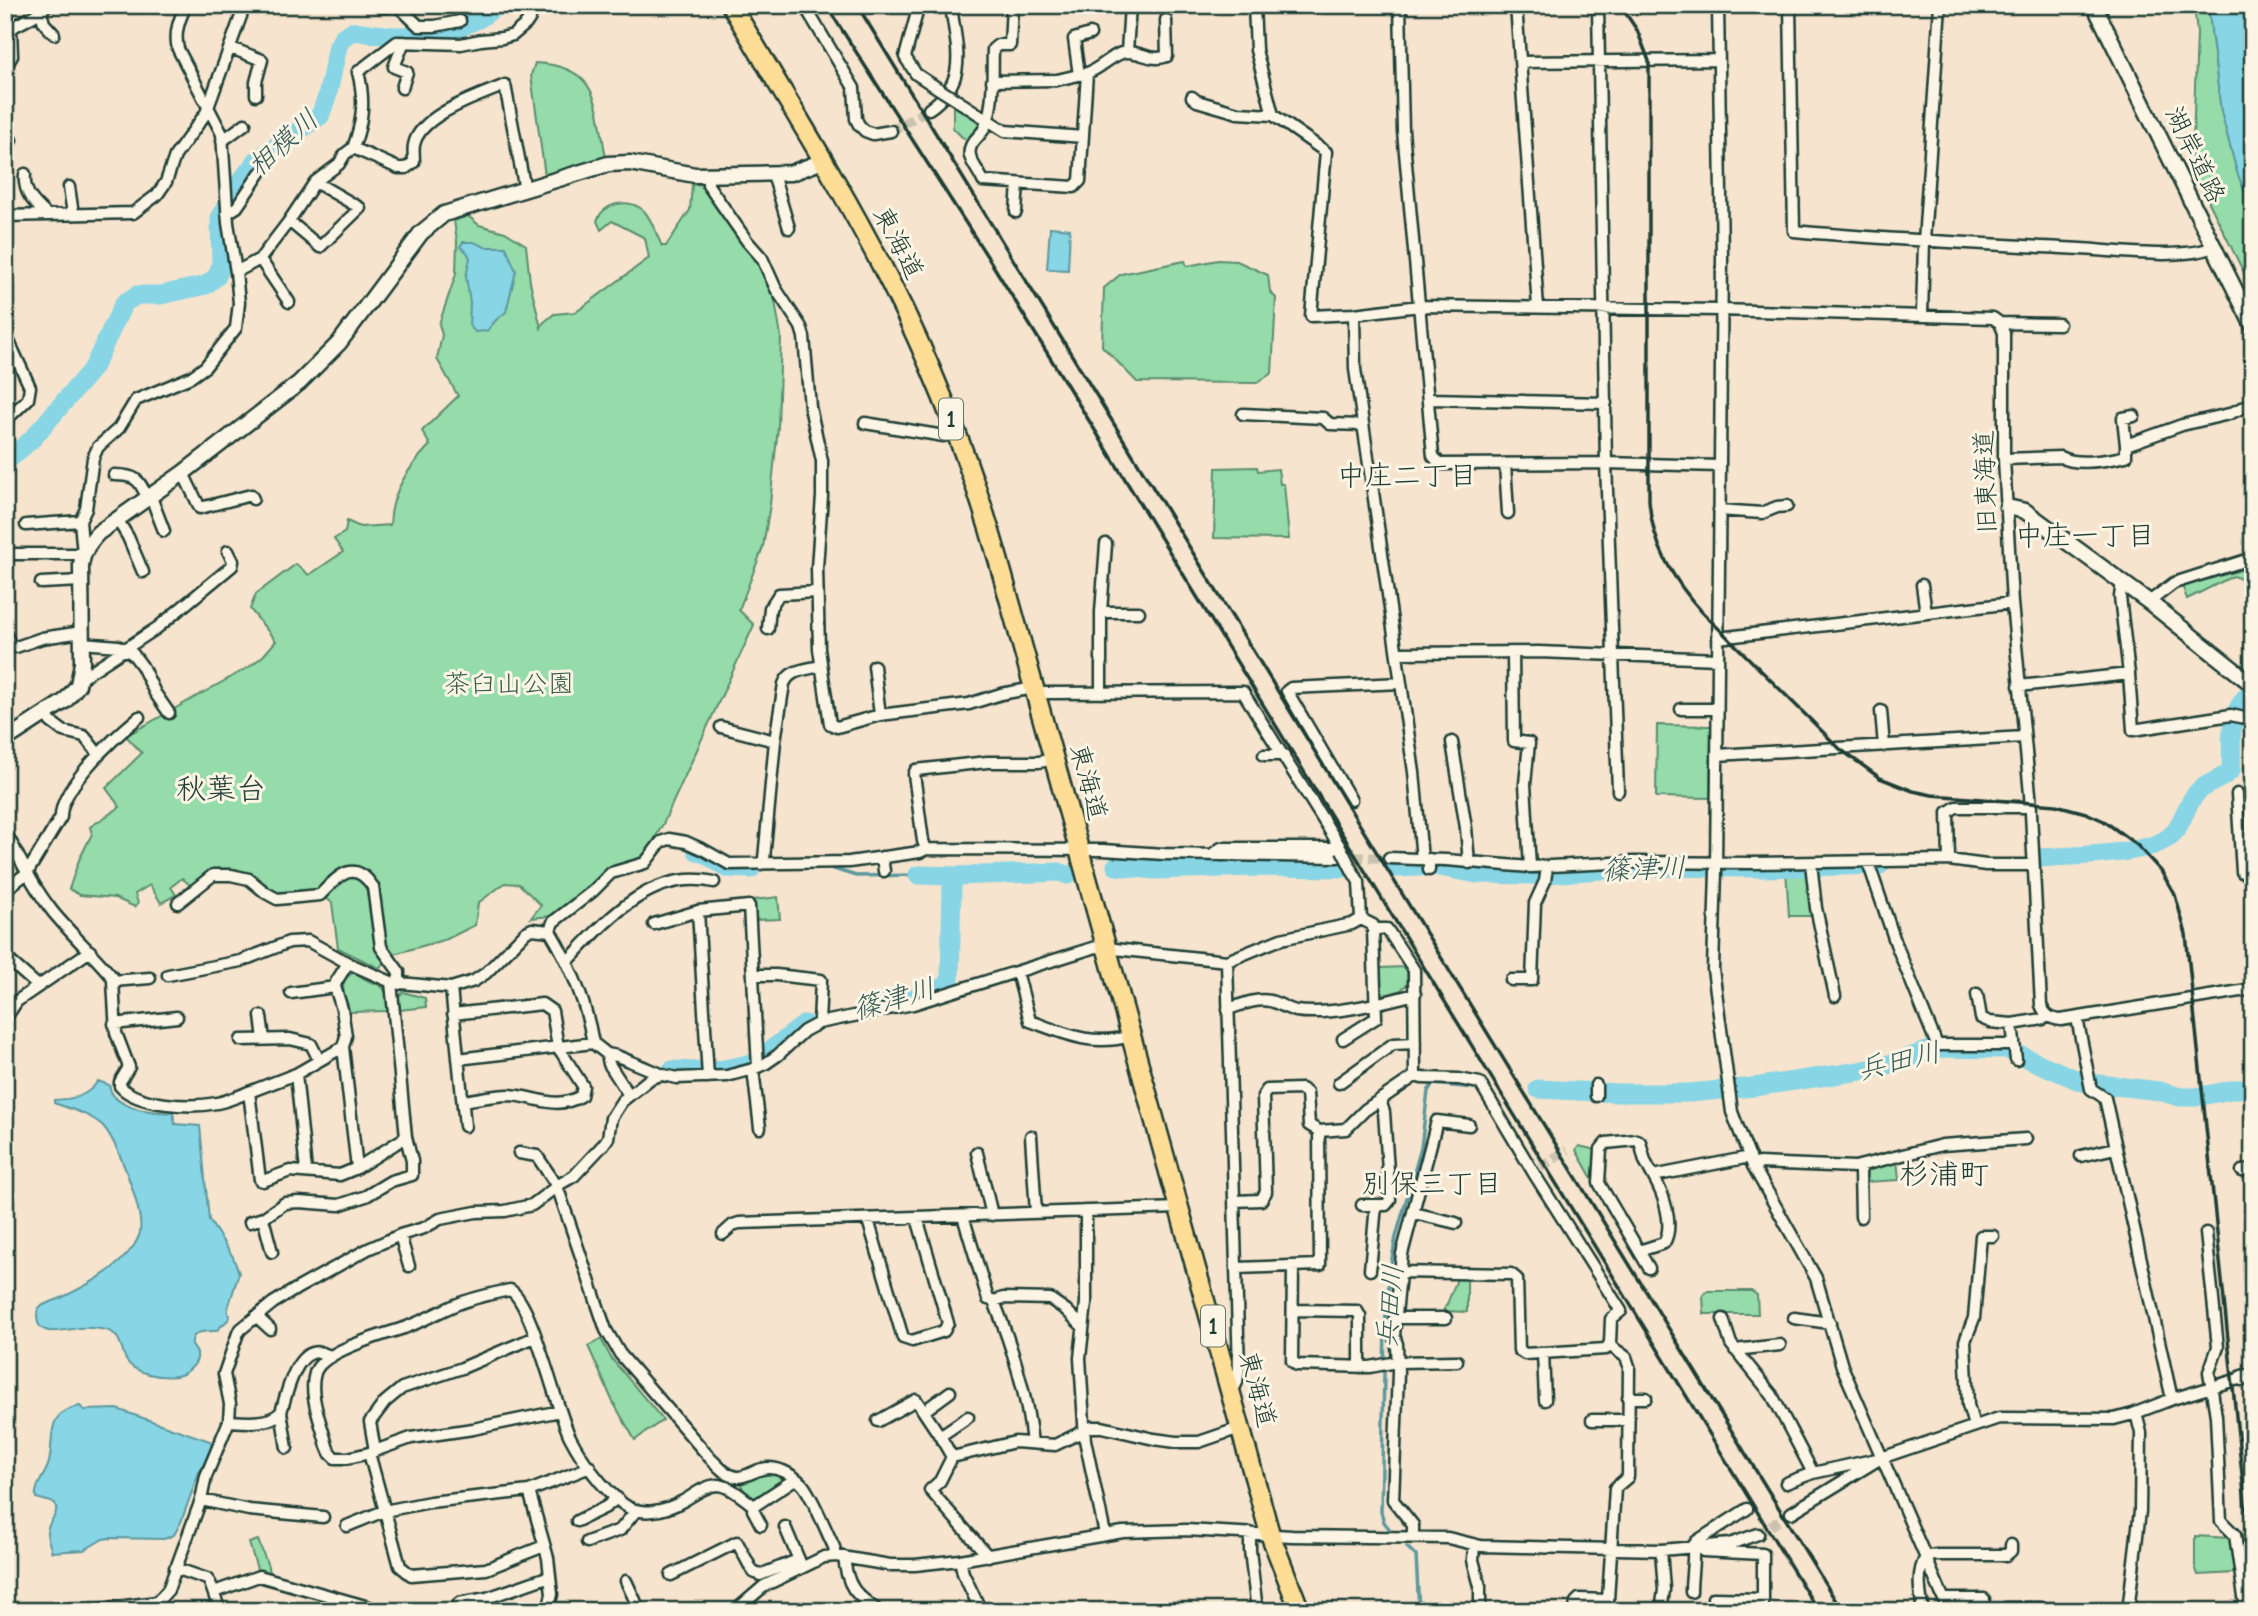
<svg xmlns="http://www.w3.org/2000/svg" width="2258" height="1616" font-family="'Comic Neue','Klee One',sans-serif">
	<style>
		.green { fill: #95dcaa; stroke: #5a8c6f; stroke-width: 2 }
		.water { fill: #87d5e5; stroke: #5d989e; stroke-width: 2 }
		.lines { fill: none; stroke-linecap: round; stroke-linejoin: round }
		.stream { stroke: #5d989e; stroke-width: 3.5 }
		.river { stroke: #87d5e5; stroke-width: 19 }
		.street-tunnel { stroke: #cbc3af; stroke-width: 10; stroke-dasharray: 10 5; stroke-linecap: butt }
		.street-casing { stroke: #1f3d34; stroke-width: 15 }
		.secondary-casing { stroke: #1f3d34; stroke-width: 19 }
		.highway-casing { stroke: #1f3d34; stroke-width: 23 }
		.street { stroke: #fcf5e5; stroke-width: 10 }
		.secondary { stroke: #fcf5e5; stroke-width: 14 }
		.highway { stroke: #fedd96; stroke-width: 18 }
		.rail { stroke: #1f3d34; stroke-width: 3.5 }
		.street-bridge-casing { stroke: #1f3d34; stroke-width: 15; stroke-linecap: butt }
		.street-bridge { stroke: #fcf5e5; stroke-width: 10 }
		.labels { text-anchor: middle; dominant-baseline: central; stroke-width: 6; stroke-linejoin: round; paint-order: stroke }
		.shield { fill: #fcf5e5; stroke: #617469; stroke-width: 2 }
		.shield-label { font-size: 24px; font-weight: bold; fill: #1f3d34 }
		.street-label { font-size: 26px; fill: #1f3d34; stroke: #fcf5e5 }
		.park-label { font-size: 26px; fill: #375d4c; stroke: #fcf5e5 }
		.water-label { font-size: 28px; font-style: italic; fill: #345b57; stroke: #fcf5e5 }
		.neighbourhood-label { font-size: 28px; fill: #1f3d34; stroke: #fcf5e5 }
		.quarter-label { font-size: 30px; fill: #1f3d34; stroke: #fcf5e5 }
	</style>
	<rect width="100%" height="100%" fill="#f6e4ce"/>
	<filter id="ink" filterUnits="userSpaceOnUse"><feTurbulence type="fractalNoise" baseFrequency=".0143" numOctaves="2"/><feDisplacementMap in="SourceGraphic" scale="14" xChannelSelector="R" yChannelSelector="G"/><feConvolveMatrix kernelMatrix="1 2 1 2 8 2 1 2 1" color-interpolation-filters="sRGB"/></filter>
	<g filter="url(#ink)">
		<!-- green -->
		<path class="green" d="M2194,5H2208L2221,111L2237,172L2253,212V291L2192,168L2197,33Z
			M535,63C601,66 596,106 606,158L545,176L531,75Z
			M953,105L980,121L981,127L968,139L963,138L953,128Z
			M701,184L736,234L759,258L773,290L781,336L778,427L770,504L763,547L739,610L754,625L663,824L646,854L634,862L609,870L551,916L531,918L541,905L519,884L505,883L478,903L475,925L447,939L394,954L379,968L338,948L332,903L317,890L309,893L281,895L266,889L253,877L236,869L211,872L192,887L182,878L171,887L176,895L161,903L150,885L135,894L138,903L135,907L115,898L80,895L69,889L79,860L92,834L90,827L120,807L106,788L142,753L126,736L249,667L263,656L276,641L250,609L256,594L296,564L309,575L343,552L334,539L345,532L347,521L360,527L390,525C391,492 408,468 430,445L422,431L458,396L437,359L442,335L439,324L456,274L457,241L454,221L468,216L479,225L505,232L526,245L530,282L541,328L543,323L554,314L576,312L649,258L645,238L612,221L601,230L597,221C603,203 629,197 644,211C652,219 657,236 662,246H666L690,210L692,185Z
			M1218,260L1237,261L1268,275L1270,292L1276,298L1272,373L1257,383L1137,382L1102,346L1104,288L1121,274L1185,261L1187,266Z
			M1257,467L1258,471L1278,469L1280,484H1284L1289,539L1214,538L1216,468Z
			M2253,567V575L2244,580L2233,576L2187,599L2183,588L2185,585Z
			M1657,725L1711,726L1710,798L1656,797Z
			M1786,870H1808L1815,916H1789Z
			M778,897L780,919L755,920L754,900Z
			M1404,967L1407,970L1408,983L1401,990L1387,996L1379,991L1380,968Z
			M355,972C377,992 387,974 388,1011L349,1012C347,998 334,980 355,972Z
			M403,992L425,998L426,1007L400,1010L398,997Z
			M1579,1146L1596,1150L1593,1180L1576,1150Z
			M1897,1160L1899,1180L1865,1182L1864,1175L1871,1166Z
			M1457,1279H1467V1312L1443,1311L1447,1304Z
			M1708,1291H1751L1757,1295L1758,1314H1704L1703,1295Z
			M601,1339L611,1358L663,1420L635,1440L613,1402L588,1346Z
			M766,1473L782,1477L783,1483L758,1501C747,1499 744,1494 741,1483Z
			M2195,1536L2230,1538L2235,1573L2198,1575L2195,1566Z
			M258,1540L271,1574L258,1572L249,1543Z"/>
		<!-- water -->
		<path class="water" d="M2208,5H2253V212L2237,172L2221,111Z
			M1050,227L1070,229L1068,270L1047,269Z
			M463,242H474L485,247H506L516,271L506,312L496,320L487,331L475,332L469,325L470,303L466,276L470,258L467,252L460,247Z
			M98,1081L109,1085C113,1110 152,1112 173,1113L175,1124L200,1126L209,1220L233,1257L239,1273L228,1308V1314L230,1315L228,1320L216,1331C207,1331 190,1330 192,1345C193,1348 197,1351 197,1354C199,1365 184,1375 176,1376C162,1378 134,1374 126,1360C121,1348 121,1334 106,1330C96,1328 83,1327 73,1329C55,1332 32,1337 38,1308C46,1303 55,1301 63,1297C88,1285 116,1270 133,1247C136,1242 139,1238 140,1232C144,1212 117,1141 103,1126C91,1114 70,1109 54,1103V1100C73,1099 87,1097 98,1081Z
			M80,1406L84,1410L117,1409L210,1441L212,1444L209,1457L199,1472L181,1522L174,1535L164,1539L110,1538L103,1539L84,1550L52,1552L51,1550C50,1544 47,1538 47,1532C48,1520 60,1516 55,1503L36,1498C34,1485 46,1475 49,1462C55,1436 44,1413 80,1406Z"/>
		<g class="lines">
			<!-- stream -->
			<path class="stream" d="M824,866L856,876L918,875
				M766,869L777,868
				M1391,1531L1384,1522L1381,1512L1385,1328L1391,1264L1396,1237L1421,1148L1428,1091L1433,1084L1474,1088
				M1407,1547L1416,1556L1419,1611"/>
			<!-- river -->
			<path class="river" d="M5,463L33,438L93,368L124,303L137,295H161L206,285L217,276L221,265L220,218L232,193L257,160L320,116L327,97L338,46L343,37L353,31L392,36L443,35L480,18L498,5
				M697,851L706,854L727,868L751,869
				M2041,858C2072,855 2146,856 2169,837C2182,827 2185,807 2195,795C2204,783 2221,781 2231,770C2233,742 2226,722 2245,698
				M1116,866L1155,870L1254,867L1344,868
				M1396,868L1434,866L1477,874L1533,875L1640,867L1763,868L1880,865
				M918,875L958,876
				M874,1007C892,1003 939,995 950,982L952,883L958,876L1059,872L1068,875
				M768,1052L805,1024
				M672,1070L695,1071
				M720,1070L748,1064
				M1538,1089L1618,1093H1689L1754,1087L1860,1071L1887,1065L1936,1048L2006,1049L2082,1082L2159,1091L2180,1097H2196L2236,1089L2253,1088"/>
			<!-- street-tunnel -->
			<path class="street-tunnel" d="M891,131L929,109
				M1339,857L1389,858
				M1541,1167L1567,1150
				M1758,1534L1791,1513"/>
			<!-- street casing -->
			<g class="street-casing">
				<path id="street" d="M383,5V7L396,5
					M397,5L419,26H435L460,21
					M804,5L854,88L856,119L859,125L865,131L873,134L891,131
					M919,5L905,57L916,74L939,89
					M1254,5L1256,50L1273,115L1326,152L1311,316L1354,314L1419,306L1720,310L1993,318L2000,323L2004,333V459L2012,603L2030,794L2041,1005C2045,1015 2050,1019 2061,1020L2253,989
					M1400,5L1403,131L1433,456L1440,464L1606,463L1720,466
					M1516,5L1538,307
					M1598,5L1606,463L1618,791
					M1718,5L1722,258L1716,871L1713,969L1732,1112L1753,1166L1816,1278L1842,1366L1949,1611
					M1790,5L1794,231C1889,240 1985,244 2081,249C2115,251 2184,260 2213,247
					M1200,6L1213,5
					M41,12L44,23L54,34
					M5,32C19,22 36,18 47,5
					M231,48L262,60L256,82V95
					M1127,52L1130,5
					M1520,62L1719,60
					M5,68L12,56L11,28
					M1087,73C1101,69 1114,52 1127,52C1142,52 1152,62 1167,56L1166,20
					M1079,75L1074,39L1090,34
					M992,81L1057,80L1087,73L1080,181L1074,187L983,181C980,173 972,164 970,156C967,142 981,137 985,127C995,104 992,73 993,49L998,45H1010L1012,5
					M402,88L407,72L394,67L404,42
					M1192,97L1197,101L1238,113L1273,115
					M958,101L1005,131L1083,137
					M929,109C970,80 956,49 951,5
					M222,141L245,124
					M5,145L11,140
					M353,148C363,122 365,99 358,72L397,42L461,44L481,40L502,38L513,35L526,24L530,18V5
					M25,174C23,193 34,203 47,215
					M773,174L789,228
					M708,175V185L747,241L762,258L776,289L801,327L804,337L810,407L822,461V496L817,568L819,649L830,724L837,727L880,715L969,704L1001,694L1034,688
					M69,187L73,214
					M1016,212L1018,184
					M227,213L237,207L260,173
					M5,216L133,213L157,195L166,182L175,156L206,113L245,5
					M289,221L320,247L360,208L315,182
					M260,259L289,302
					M236,272L260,259L289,221L315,182L339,164L345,154L353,148L398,168H406L414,162C414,156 413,150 414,145C420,114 480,96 505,85L525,190
					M1354,314L1355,369L1414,772L1422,859
					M1922,316L1924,241L1940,5
					M2000,323L2059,324
					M5,333L30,387L28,399L5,421
					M1429,399L1606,403
					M1243,414L1323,418L1330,424L1362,425
					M865,423L944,436L956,432
					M2126,445L2123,418L2134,416
					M2004,459L2061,457C2076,466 2109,460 2126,456V445L2182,425L2229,414L2253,403
					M1505,464L1508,513
					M183,473L200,508L251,495L253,499
					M114,475C136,475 139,479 148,499
					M151,497L164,531
					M1719,510L1762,513L1777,507L1787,506
					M117,519L128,537L143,572
					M26,525L80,521
					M5,554H83L80,521L86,509L93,458L98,447L119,428L136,400L191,377L205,367L236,328L239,303L236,272L228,223L222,134L178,49C174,33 179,20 186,5
					M2122,582L2120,597L2129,674L2133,730L2231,715L2253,720
					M41,583L81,581
					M1922,585L1926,613
					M2149,602L2174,583L2253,558
					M1101,612H1139
					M768,629L770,608L779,594L817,592
					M5,632L10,645L16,647L42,638L82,632
					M1718,638L2012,603
					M82,643L118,646L133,654L142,666L155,693L169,713
					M1397,653L1539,652L1718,659
					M1513,653L1514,741L1529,743L1525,784L1530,867
					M874,666L880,715
					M81,678L157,628L232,566L233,561L228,551
					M2019,686L2129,674
					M1101,693V612L1106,544
					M1036,695L1045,693L1243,692L1342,850
					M1681,709H1717
					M1881,711L1884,746
					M45,714L51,722L63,731L84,736L99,755
					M5,722L14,735
					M721,727L775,741
					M1452,742L1466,828L1469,863
					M1264,755H1284
					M1717,755L2024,737
					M2237,794L2242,872
					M1351,800L1287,691L1291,688L1401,683
					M5,831C20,859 33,887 53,912C72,935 94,955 113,978V981L150,978
					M926,849L923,841L914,774L916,770L987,762H1039L1054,759
					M1212,855L1221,848H1341
					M882,857L884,871
					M1389,858L1446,860L1530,867L1633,862L1753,863L1949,860L1986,865H2033
					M1429,859V870
					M1949,860L1948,812L1956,807H2031
					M1868,862L1896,944L1937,1045H2014
					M1811,863L1816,908L1835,996
					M761,864L764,859L775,741L784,684C790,669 806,670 820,666
					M5,890L27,873L61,817C60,787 116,736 139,717
					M178,903L213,875H231L249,879L266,893L277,899L320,895C336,879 353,856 373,887L381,947L399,972V984
					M654,924L698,911
					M550,931L553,922L593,891L611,873L645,863L661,842L669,839L686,842L704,850L729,864L849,862L920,852L926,849L1103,850L1164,854L1338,857
					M5,957L38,986
					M1227,961L1239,1369L1237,1382L1232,1393
					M567,962C606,921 651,868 714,882
					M1017,972L1030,1021C1066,1034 1092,1047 1131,1036
					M168,975L241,961L289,942L308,941L348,963
					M754,975H776L821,980L819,1023
					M1511,980H1532L1535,903L1545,881L1547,867
					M113,981L116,1033L129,1067L120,1082V1086C137,1106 192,1108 217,1103C228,1101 239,1096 249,1092
					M451,988L465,1126
					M291,993L335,987
					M1977,994L1981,1018L1990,1022L2012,1024
					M1228,1009C1241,1005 1256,998 1270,1001C1279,1003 1287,1009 1296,1011C1330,1016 1381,1003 1415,994
					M453,1014L542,1004L552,1011L558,1047L583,1086L581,1096C555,1111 536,1096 509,1095C494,1095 478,1099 463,1101
					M261,1016L264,1039
					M2077,1018L2091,1089L2105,1098L2172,1399
					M5,1019L17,1001L90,951
					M114,1024L177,1017
					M1343,1039L1376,1018L1373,929
					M241,1040L290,1039L311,1044L319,1060
					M343,1047L296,1074L249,1092L260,1180L263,1181L290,1171L340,1175L357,1168L406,1137L391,982
					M607,1054L609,1064L629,1095
					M458,1059L593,1043
					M2016,1060L2012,1024L2043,1019L2048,1016
					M753,1069L760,1128
					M296,1074L306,1171
					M708,1077L698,911L749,906L758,1067
					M1339,1083L1393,1044L1415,1043
					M1596,1096V1085
					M1031,1136L1036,1213
					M519,1153L537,1156L557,1186L606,1330L620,1354L710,1458C717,1465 725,1475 736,1477C746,1478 753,1471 762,1469C776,1465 792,1474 802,1484C811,1493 827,1533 834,1547L836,1556
					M977,1153L992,1215
					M2081,1156L2115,1148
					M1753,1166L1759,1163L1855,1167L1942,1145L2026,1139
					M357,1168L343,1047L346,1036L342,1009L335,987L336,982L348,963L391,982L451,988L474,981L486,973L526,932L532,929L550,931C571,966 586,1002 593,1043L607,1054L617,1056L663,1075L677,1078L727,1076L753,1069L765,1064L778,1055L804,1031L819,1023L913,1004L1096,947L1227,961L1281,939L1352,924L1361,919
					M2242,1171L2253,1170
					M1234,1201L1261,1200L1266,1192L1263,1096L1267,1090L1301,1089L1307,1093L1309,1125L1319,1131L1346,1129L1365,1110L1415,1076L1414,970L1387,929H1373V925L1361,919L1359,882L1353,872
					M1362,1205H1386L1390,1200L1384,1112L1380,1100
					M1086,1211V1303L1080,1358L1085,1440L1105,1534
					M1414,1213L1456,1223
					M963,1216L988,1299L994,1301L1003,1298L1050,1299L1066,1310L1083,1327
					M1861,1217L1860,1172L1863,1165
					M263,1218L272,1252
					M868,1220L903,1338L912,1341L944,1331L948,1323L917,1218
					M250,1222L263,1218L285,1203L299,1202L339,1205L366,1196L391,1181L412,1175V1161L406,1137
					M2206,1233L2218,1347L2209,1372L2216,1416L2221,1521L2235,1535L2246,1611
					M723,1234L733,1225L739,1223L1179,1208
					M400,1235L409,1266
					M1639,1251L1664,1243C1675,1224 1663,1193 1653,1176
					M1293,1266L1292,1361L1297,1365L1370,1367L1397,1362L1457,1361
					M1237,1268L1320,1265L1319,1131
					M1649,1268L1599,1183L1601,1149L1606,1143L1636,1140L1640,1142L1645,1161L1653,1176L1750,1157
					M1370,1270L1376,1205
					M1399,1272L1511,1274L1517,1279L1519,1350L1525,1354L1606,1349L1610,1343L1611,1319L1621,1311L1533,1172L1480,1083L1459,1079L1422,1078L1415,1076
					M994,1301C1012,1347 1027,1393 1032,1443
					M1293,1310L1357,1311L1360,1316V1367
					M256,1316L270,1329
					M1395,1318H1446
					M1794,1318L1830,1323
					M1723,1319L1731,1344L1772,1395L1813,1473
					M1735,1350L1780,1345
					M1543,1353L1545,1400
					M1628,1398H1646
					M560,1411L473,1429L411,1438L369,1453L348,1458H335L330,1453L327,1446C322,1425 308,1395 315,1373C321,1351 385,1334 404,1328C424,1321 443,1309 463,1302C478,1297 494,1293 510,1290C532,1301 556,1409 570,1437C582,1460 602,1488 623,1504C640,1517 666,1511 683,1501C694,1495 704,1486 717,1485C730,1485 744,1499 754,1506L795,1479
					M924,1411L950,1392
					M281,1412L287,1448
					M1592,1420H1628
					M229,1421C245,1422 269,1425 281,1412C288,1390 298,1336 331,1357
					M878,1421L916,1400L940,1436L952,1457
					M1974,1426L1968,1405L1965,1341L1974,1318L1981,1236H1993
					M940,1436L968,1417
					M375,1451L370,1422L385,1402L402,1388L462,1368L535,1337
					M369,1453L400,1566L411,1575L486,1569L544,1546
					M1786,1483L1813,1473L1877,1459
					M529,1491L548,1558L552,1594L548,1611
					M201,1500L249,1510L323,1517
					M754,1506L753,1510L761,1525
					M1791,1513L1881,1458L1999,1418L2114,1419L2133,1414L2172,1399L2242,1378
					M577,1521L606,1507L617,1498
					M347,1526L384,1511L430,1502L529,1491L590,1467
					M785,1527L802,1567
					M1250,1533V1550L1257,1611
					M1413,1538V1525L1393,1500L1398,1373L1397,1344L1394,1335L1402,1254L1437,1121L1469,1125
					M587,1542L620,1530L635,1512
					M1474,1544L1473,1560L1480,1586V1611
					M1661,1550L1664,1590L1661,1611
					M1703,1551L1763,1554V1605
					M988,1556L930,1490L940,1481L952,1457L1015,1442L1055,1445L1092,1427H1102L1154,1439L1176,1442H1199L1240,1428
					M844,1557C847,1587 855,1594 878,1611
					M960,1560L963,1573L981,1611
					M175,1568L207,1579L210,1583L220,1611
					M671,1575L737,1542L753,1572L760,1575L793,1562L800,1563
					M626,1581L640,1611
					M214,1592L259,1576L383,1611
					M1691,1592C1691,1576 1694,1562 1693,1546L1697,1541L1747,1509
					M1713,1598L1763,1599
					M1944,1599H1984
					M2006,1608H2031
					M2036,1608L2085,1611
					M85,1611L157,1602L168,1590L201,1500L206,1476L229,1421L230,1404L224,1374L238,1333L241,1329L273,1303L296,1289L368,1249L400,1235L424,1228L440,1219L476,1212L505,1211L532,1205L560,1184L574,1176L603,1145L608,1138L611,1118L622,1101L651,1078L662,1075
					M338,1611L357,1604
					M461,1611L459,1603L487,1598L550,1576
					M735,1611L764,1586L824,1557L836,1556L890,1565H915L960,1560L1123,1532L1186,1530L1292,1536L1448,1538L1481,1546L1661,1550L1730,1544L1758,1534
					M1575,1611L1576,1602L1579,1599L1608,1600L1615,1488L1628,1477L1629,1366L1626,1357L1609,1345
					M1923,1611C1920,1593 1916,1573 1926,1557L1935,1555H2006L2011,1551V1545
					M2128,1611L2140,1511L2141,1433L2136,1413"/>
			</g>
			<!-- secondary casing -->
			<g class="secondary-casing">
				<path id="secondary" d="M2094,5L2253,326
					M2007,507L2025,511L2149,602L2253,685
					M5,740L65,701L78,685L82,663L81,565C83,551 89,543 98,533L183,473L299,383L339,343L421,233L444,214L608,164L630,163L695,175L791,173L823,161
					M2242,1378L2253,1375"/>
			</g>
			<!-- highway casing -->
			<g class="highway-casing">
				<path id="highway" d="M731,5C785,97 842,187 890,282C935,371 971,464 998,559L1270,1534L1300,1611"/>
			</g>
			<!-- street -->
			<use href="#street" class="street"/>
			<!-- secondary -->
			<use href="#secondary" class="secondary"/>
			<!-- highway -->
			<use href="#highway" class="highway"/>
			<!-- rail -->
			<path class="rail" d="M826,5L994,267L1101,440L1818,1611
				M857,5L1842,1611
				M1620,5L1637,30L1649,61V500C1652,545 1673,580 1703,613L1840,749L1880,778L1913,791L1932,795L2056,805L2086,813L2104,821L2137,845L2161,871L2175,895L2186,934L2253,1580"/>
			<!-- street-bridge casing -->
			<g class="street-bridge-casing">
				<path id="street-bridge" d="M939,89L958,101
					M1342,850L1353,872"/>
			</g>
			<!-- street-bridge -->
			<use href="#street-bridge" class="street-bridge"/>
		</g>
	</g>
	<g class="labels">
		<!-- shield labels -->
		<g class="shield">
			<rect x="939" y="398.5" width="24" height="41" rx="5"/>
			<rect x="1201" y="1305.5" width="24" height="41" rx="5"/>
		</g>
		<g class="shield-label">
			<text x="951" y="419">1</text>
			<text x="1213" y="1326">1</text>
		</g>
		<!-- street labels -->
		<g class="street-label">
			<text transform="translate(2195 155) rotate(64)">湖岸道路</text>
			<text transform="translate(898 243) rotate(62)">東海道</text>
			<text transform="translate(1986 482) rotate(-92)">旧東海道</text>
			<text transform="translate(1088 782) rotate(75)">東海道</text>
			<text transform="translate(1257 1389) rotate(75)">東海道</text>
		</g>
		<!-- park labels -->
		<g class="park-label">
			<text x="509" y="684">茶臼山公園</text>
		</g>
		<!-- water labels -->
		<g class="water-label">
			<text transform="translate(283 143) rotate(-42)">相模川</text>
			<text transform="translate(1644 869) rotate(-2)">篠津川</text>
			<text transform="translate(894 999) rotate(-16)">篠津川</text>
			<text transform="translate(1899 1061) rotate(-13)">兵田川</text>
			<text transform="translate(1390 1306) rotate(-85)">兵田川</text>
		</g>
		<!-- neighbourhood labels -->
		<g class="neighbourhood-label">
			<text x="1407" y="476">中庄二丁目</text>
			<text x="2085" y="536">中庄一丁目</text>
			<text x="1432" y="1184">別保三丁目</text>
		</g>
		<!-- quarter labels -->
		<g class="quarter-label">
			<text x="221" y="789">秋葉台</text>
			<text x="1944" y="1174">杉浦町</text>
		</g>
	</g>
	<!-- margin -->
	<rect width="2258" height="1616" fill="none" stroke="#fcf5e5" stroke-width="28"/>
	<rect x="14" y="14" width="2230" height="1588" fill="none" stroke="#1f3d34" stroke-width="2.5" filter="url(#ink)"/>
</svg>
